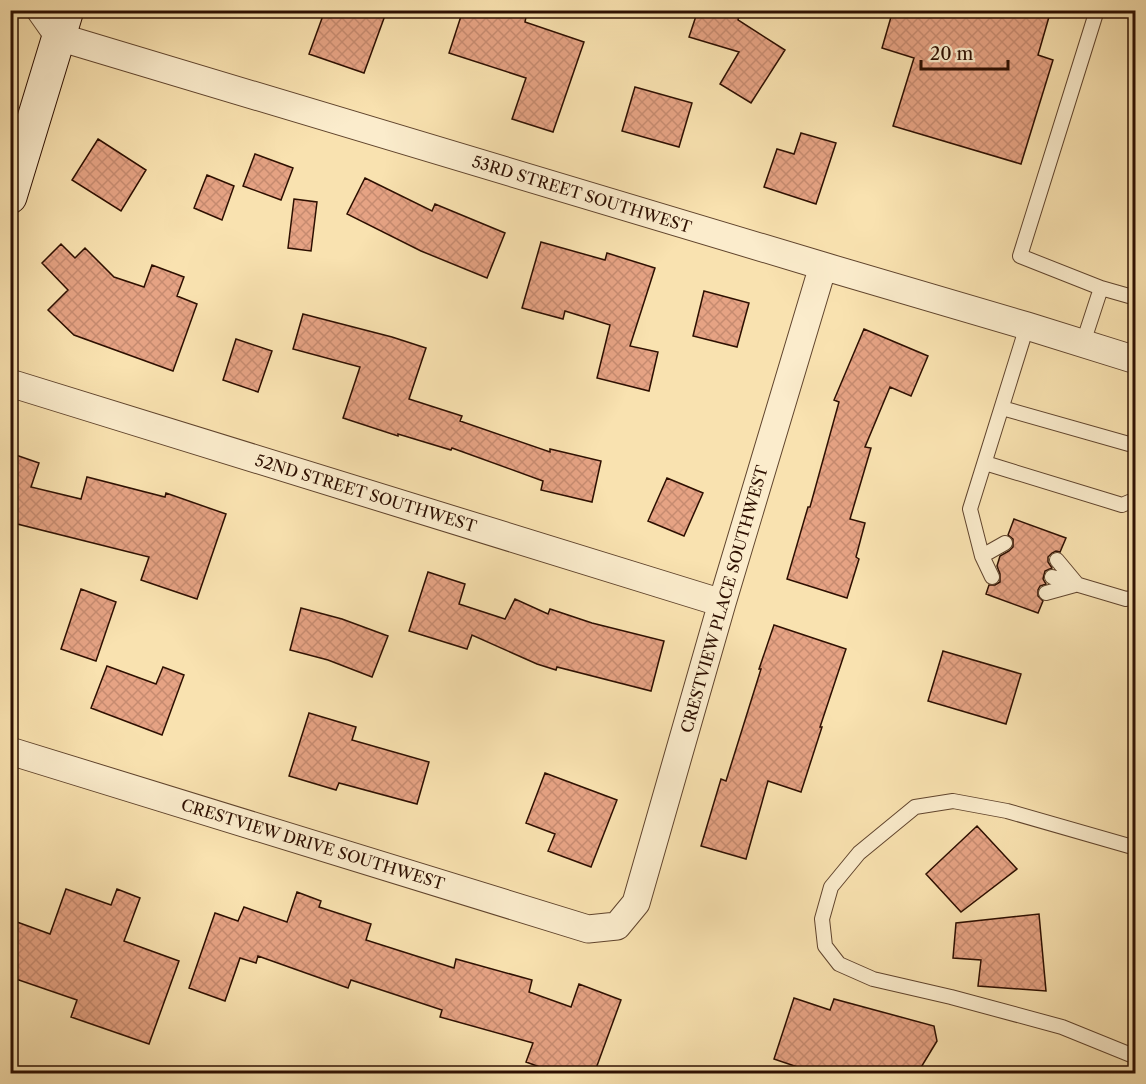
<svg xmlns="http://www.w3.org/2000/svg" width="1146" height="1084" font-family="'Libre Caslon Text',serif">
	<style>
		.building { fill: url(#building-cross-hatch); stroke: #2d0f01; stroke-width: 1.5 }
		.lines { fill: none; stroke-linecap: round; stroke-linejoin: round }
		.lane-casing { stroke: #60442d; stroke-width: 16 }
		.street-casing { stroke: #60442d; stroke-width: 29 }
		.secondary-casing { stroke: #2d0f01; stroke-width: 35 }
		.lane { stroke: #fbeccc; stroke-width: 14 }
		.street { stroke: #fbeccc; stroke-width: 27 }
		.secondary { stroke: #fbeccc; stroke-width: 33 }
		.labels { text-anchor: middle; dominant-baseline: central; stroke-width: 6; stroke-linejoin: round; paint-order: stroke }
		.street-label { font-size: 16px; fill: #2d0f01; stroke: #fbeccc }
	</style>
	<defs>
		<pattern id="building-cross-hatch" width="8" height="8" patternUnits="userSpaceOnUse" patternTransform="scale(1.5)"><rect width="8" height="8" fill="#e6a384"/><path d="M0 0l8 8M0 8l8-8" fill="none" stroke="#c68b70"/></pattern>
	</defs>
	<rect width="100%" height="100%" fill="#f9e2b0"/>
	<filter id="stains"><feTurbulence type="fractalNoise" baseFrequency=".00333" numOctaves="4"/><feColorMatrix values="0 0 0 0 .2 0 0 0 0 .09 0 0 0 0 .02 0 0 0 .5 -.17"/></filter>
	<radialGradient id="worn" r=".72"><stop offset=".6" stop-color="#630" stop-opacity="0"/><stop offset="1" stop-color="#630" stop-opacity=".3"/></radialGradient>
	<!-- building -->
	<path class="building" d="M325,10H387L364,73L309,54Z
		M463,10H505L526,17L525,22L584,42L553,132L512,119L526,78L449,53Z
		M698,10H741L738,20L785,50L751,103L720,84L739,52L689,37Z
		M893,10H1051L1038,55L1053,60L1021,164L893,126L914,58L882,48Z
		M635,87L692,103L679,147L622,131Z
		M801,133L836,143L816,204L764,187L777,149L794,154Z
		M98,139L146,170L121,211L72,180Z
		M255,154L293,168L281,200L243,186Z
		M207,175L234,186L222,220L194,208Z
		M365,178L432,211L435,204L505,233L487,278L421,251L347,214Z
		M294,199L317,202L311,251L288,248Z
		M541,242L605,260L607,253L655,268L630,346L658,352L649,391L597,378L610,325L565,311L563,319L522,308Z
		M61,244L75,258L85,248L114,277L144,287L152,265L184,277L177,296L197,304L173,371L74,335L48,310L68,290L42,263Z
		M704,291L749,303L737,347L693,336Z
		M303,314L392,337L426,348L409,399L462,416L460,421L550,452V449L601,461L592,502L541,490L543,481L452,448L451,450L398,434V436L343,418L360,367L293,349Z
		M864,329L928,356L911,396L890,387L865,447L871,448L850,519L865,523L856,557L859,559L847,598L787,579L808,507H810L839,402L834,400Z
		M236,339L272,351L258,392L223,380Z
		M10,453L39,463L31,487L81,499L87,477L165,497L166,493L226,514L197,599L141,580L149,557L17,524L14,534L10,533Z
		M667,478L703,493L684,536L648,521Z
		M1014,519L1066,538L1060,552L1056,551L1052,553L1048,557V562L1052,568L1045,571L1043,579L1046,584L1040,586L1038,590V596L1043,601L1038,613L986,594L989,585H995L1000,582V574L997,566L1000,556L1009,551L1013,547V539L1008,535Z
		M428,572L465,584L459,604L505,619L515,599L548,614L550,609L592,623L664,641L651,691L557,667L556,670L537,664L472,635L467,649L409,631Z
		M81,589L116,602L96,661L61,649Z
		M301,608L342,619L388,636L372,677L328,660L290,650Z
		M774,625L846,649L820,727H822L801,792L768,781L746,859L701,846L721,779L726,781L761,669H759Z
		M943,651L1021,674L1006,724L928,701Z
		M107,666L156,684L163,667L184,675L162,735L91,708Z
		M309,713L356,727L352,740L429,762L417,804L339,783L336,790L289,776Z
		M545,773L617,800L591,867L548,851L555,834L526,823Z
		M977,826L1017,869L961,912L926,874Z
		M66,889L111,905L117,889L140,898L124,941L179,961L149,1044L71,1017L77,1000L10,977V941L17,922L50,934Z
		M297,892L321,901L319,907L371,924L366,940L454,968L456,959L532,980L529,992L571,1007L579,984L621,1000L594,1074H559L526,1062L533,1043L440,1017L442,1010L351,980L348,988L258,956L256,963L240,958L225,1001L189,988L215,913L238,921L244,907L287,922Z
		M1039,914L1046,991L978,986L981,960L953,958L956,923Z
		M794,998L830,1010L834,999L934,1026L937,1041L917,1074H818L774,1059Z"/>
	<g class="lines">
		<!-- lane casing -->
		<g class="lane-casing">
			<path id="lane" d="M1101,288L1136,298
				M1083,343L1101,288L1020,256L1097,10
				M1002,408L1136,446
				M985,463L1122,505L1136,499
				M982,556L1005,543
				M1057,560L1077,584
				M992,577L982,556L970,509L1027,326
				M1052,577L1126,599L1136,597
				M1046,593L1075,585
				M1136,848L1007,811L953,801L915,807L859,853L831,887L822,919L825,946L839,964L873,979L951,997L1062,1027L1136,1057"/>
		</g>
		<!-- street casing -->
		<g class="street-casing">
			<path id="street" d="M40,10L59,37L823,266L1027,326L1136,360
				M10,383L722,603
				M10,751L588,929L617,926L636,903L722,603L823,266"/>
		</g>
		<!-- secondary casing -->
		<g class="secondary-casing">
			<path id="secondary" d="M10,197L67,10"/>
		</g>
		<!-- lane -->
		<use href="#lane" class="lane"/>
		<!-- street -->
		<use href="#street" class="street"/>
		<!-- secondary -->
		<use href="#secondary" class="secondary"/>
	</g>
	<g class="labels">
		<!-- street labels -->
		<g class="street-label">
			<text transform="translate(582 194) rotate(17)">53RD STREET SOUTHWEST</text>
			<text transform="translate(366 493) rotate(17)">52ND STREET SOUTHWEST</text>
			<text transform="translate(724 599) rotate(-74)">CRESTVIEW PLACE SOUTHWEST</text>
			<text transform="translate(313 844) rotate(17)">CRESTVIEW DRIVE SOUTHWEST</text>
		</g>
	</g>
	<!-- margin -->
	<rect width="1146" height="1084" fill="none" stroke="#f9e2b0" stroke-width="36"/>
	<rect x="12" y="12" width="1122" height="1060" fill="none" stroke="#2d0f01" stroke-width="3"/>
	<rect x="18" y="18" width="1110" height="1048" fill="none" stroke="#2d0f01" stroke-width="1.5"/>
	<!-- scale -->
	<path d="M921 60v9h87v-9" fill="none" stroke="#2d0f01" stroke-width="3"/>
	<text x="930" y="60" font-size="18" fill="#2d0f01" stroke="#fbeccc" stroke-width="4.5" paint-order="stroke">20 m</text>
	<rect width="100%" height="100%" filter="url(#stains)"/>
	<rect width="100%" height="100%" fill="url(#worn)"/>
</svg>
